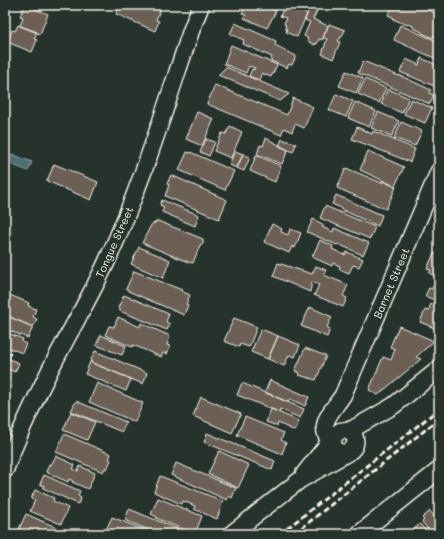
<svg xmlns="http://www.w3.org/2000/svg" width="444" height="539" font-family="Mali,sans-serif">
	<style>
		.water { fill: #4d6d74; stroke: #90a2a2 }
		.building { fill: #6c6156; stroke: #f4f1e8 }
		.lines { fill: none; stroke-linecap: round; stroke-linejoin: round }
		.street-casing { stroke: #f4f1e8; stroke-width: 19 }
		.street { stroke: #26332d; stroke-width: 16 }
		.rail { stroke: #f4f1e8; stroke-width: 3; stroke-dasharray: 6 3; stroke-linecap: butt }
		.labels { text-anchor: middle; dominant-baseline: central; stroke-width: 3; stroke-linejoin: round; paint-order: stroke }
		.street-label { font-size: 11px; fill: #f4f1e8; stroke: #26332d }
	</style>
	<rect width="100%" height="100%" fill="#26332d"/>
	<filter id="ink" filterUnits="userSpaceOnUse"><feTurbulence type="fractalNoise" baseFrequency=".025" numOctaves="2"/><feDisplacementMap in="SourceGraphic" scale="8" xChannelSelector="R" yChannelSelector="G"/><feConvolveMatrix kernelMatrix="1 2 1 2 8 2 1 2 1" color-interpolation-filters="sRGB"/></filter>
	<g filter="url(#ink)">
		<!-- water -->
		<path class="water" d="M12,154L32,162L28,171L8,163Z"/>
		<!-- building -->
		<path class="building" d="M25,5L48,14L40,34L20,26L23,17L20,16Z
			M120,5H149L160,10L156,20L159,21L155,31L116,14Z
			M246,5L257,10L259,5H261L276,11L267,28L244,18L246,15L242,14Z
			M264,5H279L276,10Z
			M285,5H295L292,10L299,12L300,10L307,14L297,37L286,32L287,29L285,28L286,25L284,24L286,18L280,16Z
			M388,5H417L439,15V37L434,35L433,38L422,33V32L413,28V26L407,24V25L393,19L394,18L388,15L392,7Z
			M310,6L318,9L313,19L328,26L322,40L319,39L317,44L315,43V45L309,42V41L307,40L308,38L304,36L310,22L305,20Z
			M235,23L276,41L275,45L281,48V49L296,56L292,65L289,64L287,68L271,61L272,57L243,44L244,40L230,34Z
			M329,24L345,30L341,38H340L338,41L340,42L333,59L322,54L327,39L323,38Z
			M18,25L37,32L34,39L37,40L32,52L7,42L12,30L15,31Z
			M400,25L439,42V60L394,40Z
			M231,45L277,65L271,77L262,73L259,80L249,76L252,69L254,70L255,68L249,66L246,73L224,64Z
			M421,58L439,66V88L400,72L406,59L419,65Z
			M363,61L399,76V75L431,90L429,93L434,95L430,104L358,73Z
			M226,67L289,94L280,101L218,75Z
			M346,71L363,78L356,93L339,86Z
			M365,79L386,88L379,103L358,94Z
			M215,85L287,115L293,98L313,107L304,128L295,124L292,132L284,128L281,135L207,104Z
			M388,89L409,98L402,113L381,104Z
			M336,94L353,101L346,117L329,110Z
			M411,99L432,108L425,123L404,114Z
			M355,102L376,111L369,127L348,118Z
			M197,112L214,119L202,146L186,139Z
			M378,112L399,121L392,136L371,128Z
			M401,122L422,131L415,146L394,138Z
			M230,126L242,132L231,158L214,151L222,133L226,134Z
			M357,127L372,134L373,131L415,149L410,162L352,139Z
			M266,138L288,150L282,164L257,154L260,145L263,146Z
			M206,139L215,142L209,156L200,152Z
			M282,139L296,144L293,152L279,146Z
			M235,151L243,154L237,168L229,165Z
			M368,151L404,167L395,186L360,170Z
			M187,152L190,153V152L234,171L225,190L179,170Z
			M243,154L250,157L244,171L237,168Z
			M256,155L281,166L275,182L250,171Z
			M54,164L98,182L91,200L47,181Z
			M346,168L382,183V181L396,187L386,209L337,188Z
			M171,175L227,200L219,219L165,196L169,185L167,184Z
			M336,195L382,215L378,226L340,209L341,208L332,204Z
			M162,200L199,215L195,226L162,212L164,207L160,205Z
			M325,206L375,227L370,239L320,218Z
			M313,219L324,225L322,227L333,232L334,228L369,243L363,255L338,244L337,245L307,232Z
			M158,221L203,239V244L200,245L193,263L188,262L142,243L151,225Z
			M272,224L282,229L281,232L288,235L290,229L301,233L295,248L292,246L289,253L264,242Z
			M320,240L333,246L332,249L345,255L347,252L363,259L359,267L353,265L349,273L339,269L340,266L333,263L332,266L312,257Z
			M139,247L170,260L163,278L131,264Z
			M434,253L439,256V278L429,273L431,270L427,269Z
			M278,263L312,274L316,266L326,270L324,275L348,285L343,296L347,298L343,307L314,295L319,285L312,282L310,292L273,276Z
			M134,271L182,290L181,291L190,295L186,304L188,305L184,315L128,291L129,290L126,289Z
			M439,280V302L425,296L429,288L432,289L434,284L437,285Z
			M5,293L29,303L28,306L36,309L33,317L37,319L33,327L5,315Z
			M124,295L169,314L166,322L170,324L167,330L120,311V309L118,308Z
			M431,304L439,308V330L420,322L425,310L428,311Z
			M310,307L332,317L327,327L330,329L327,337L301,326Z
			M5,315L33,327L28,338L5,329Z
			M118,317L140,327L141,323L170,336L167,345L170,346L167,354L163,353L161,357L133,345L132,347L105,335L109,326L114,327Z
			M234,318L257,327L249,347L240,344L239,347L224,341Z
			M399,326L434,341L416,357L421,359L378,395L369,390L383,357L391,360L395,349L390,347Z
			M261,329L278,336L268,359L251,352Z
			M5,332L23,339L22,342L26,344L22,353L5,346Z
			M101,335L126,346L122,355L96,345Z
			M278,336L300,345L295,357L289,355L284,366L268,359Z
			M305,348L326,356L316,380L299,375L300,373L295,371Z
			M5,351L11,353L9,359L19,363L15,372L5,368Z
			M95,351L147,373L143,384L90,362Z
			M90,362L131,379L126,391L85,374Z
			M270,380L309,397L305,406L290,399L288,402L265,392Z
			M97,383L143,403L135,422L89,402Z
			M242,383L304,409L300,418L280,409L279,412L237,395Z
			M201,397L241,414L232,433L193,416Z
			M76,401L126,422L122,432L71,411Z
			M271,409L299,421L295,431L278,423L277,426L266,422Z
			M71,412L95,422L87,440L63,430Z
			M245,417L284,433L281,440L286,443L282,454L237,435Z
			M207,433L275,461L272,470L204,442Z
			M64,434L111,454L109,459L111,460L107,469L105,468L103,472L56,452Z
			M219,451L249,465L238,488L208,474Z
			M56,456L75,465L73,469L78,471L80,466L95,473L88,489L72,482L73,481L69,479L68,482L46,472L49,464L51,465Z
			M176,463L236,488L232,498L229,496L227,500L171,475Z
			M44,475L80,491L78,496L81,498L78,504L43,488L44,486L40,484Z
			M160,476L223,501L217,519L194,509L195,506L183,501L181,504L154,492Z
			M35,490L54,498L53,501L68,508L61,524L30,511L35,500L31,499Z
			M158,498L202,516L195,534L156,518L157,517L151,514Z
			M129,509L185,532V534H158L125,520Z
			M430,511L439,522V534H432L422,522L424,520L422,518Z
			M26,514L60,529L57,534H30L19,529Z
			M112,517L154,534H123L107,528Z
			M420,524L428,534H408Z
			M103,528L118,534H100Z"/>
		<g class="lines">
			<!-- street casing -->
			<g class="street-casing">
				<path id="street" d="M349,431L393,406L439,369
					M335,448C314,425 330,415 343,395L439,171
					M5,470C17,438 32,406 47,376C66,337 89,300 107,261C141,187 165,108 191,31L201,5
					M304,474L335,435
					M231,534L300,480L349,452C355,448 357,442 354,435L346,430L340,431C330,437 331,448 341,453L349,452
					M359,534L439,470"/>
			</g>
			<!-- street -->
			<use href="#street" class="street"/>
			<!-- rail -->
			<path class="rail" d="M280,534L439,409
				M294,534L439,419"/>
		</g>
	</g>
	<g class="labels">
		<!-- street labels -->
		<g class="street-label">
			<text transform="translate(114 242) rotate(-66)">Tongue Street</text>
			<text transform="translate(391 283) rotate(-67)">Barnet Street</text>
		</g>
	</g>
	<!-- margin -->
	<rect width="444" height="539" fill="none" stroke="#26332d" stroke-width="20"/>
	<rect x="10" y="10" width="424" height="519" fill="none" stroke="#f4f1e8" stroke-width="1.5" filter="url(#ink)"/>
</svg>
